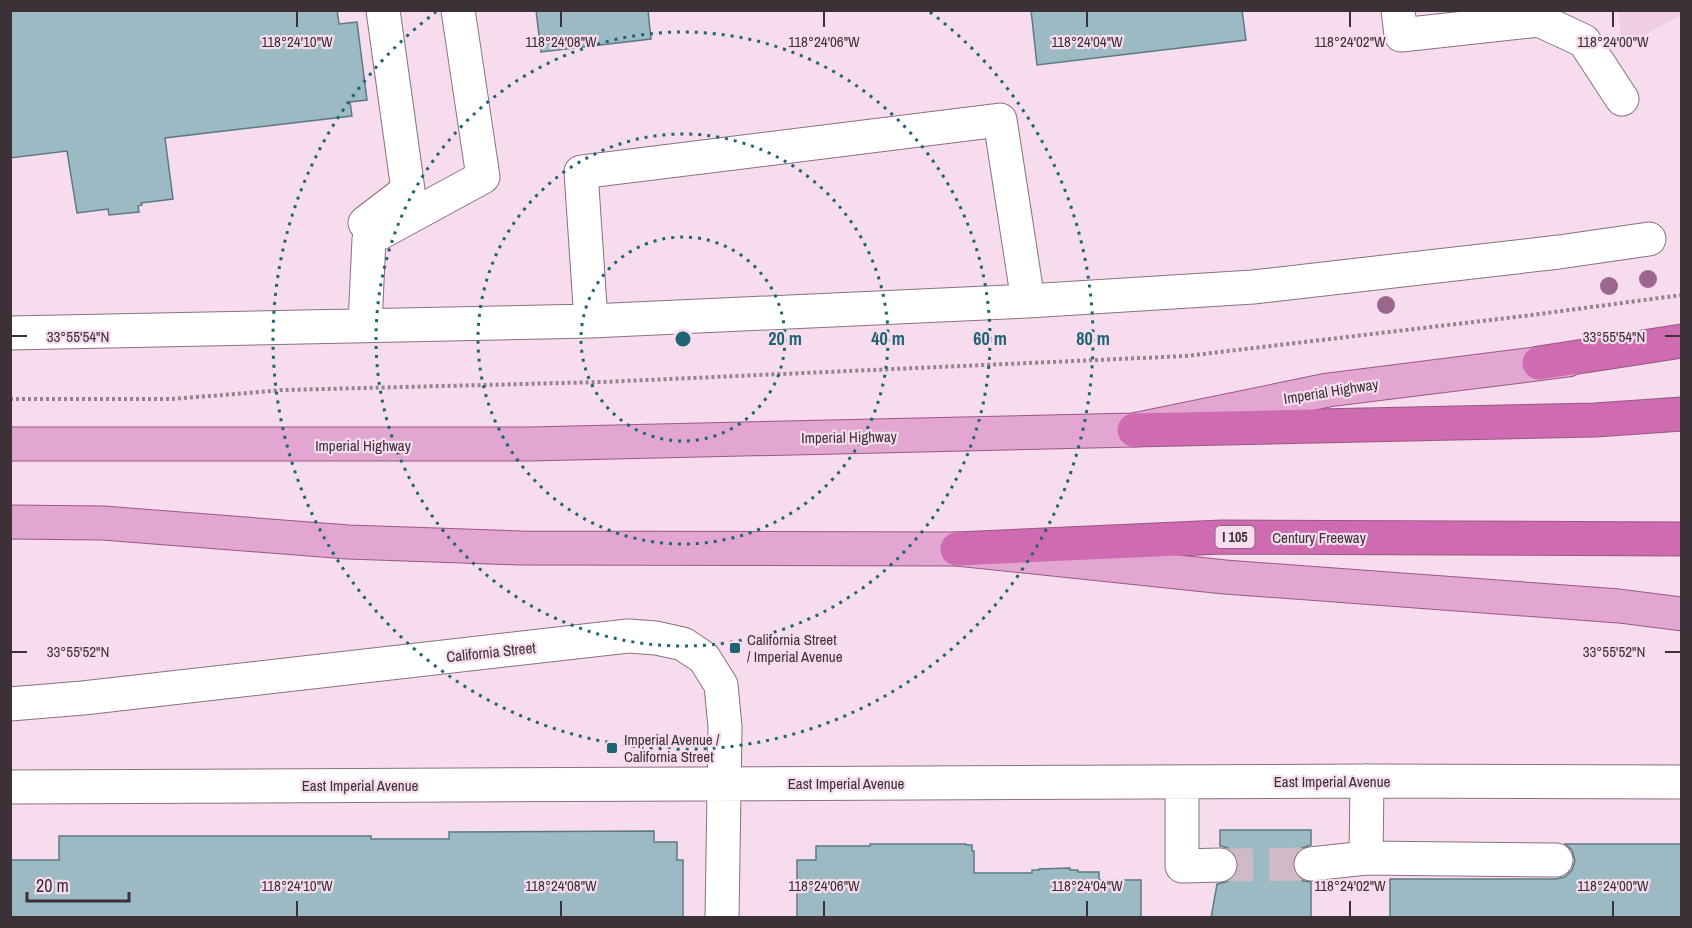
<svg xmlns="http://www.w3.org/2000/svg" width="1692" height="928" font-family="'Archivo Narrow',sans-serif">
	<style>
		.built { fill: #efcde2 }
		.building { fill: #9bbac4; stroke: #5d7a84; stroke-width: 1.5 }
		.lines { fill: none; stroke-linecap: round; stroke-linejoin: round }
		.minor-tunnel { stroke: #d1bac8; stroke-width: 33; stroke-dasharray: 33 16; stroke-linecap: butt }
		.minor-casing { stroke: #887180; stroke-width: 35 }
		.major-casing { stroke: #9b5786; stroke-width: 35 }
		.highway-casing { stroke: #9b5786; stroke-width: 35 }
		.path { stroke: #95838e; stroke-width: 4; stroke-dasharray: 3 3; stroke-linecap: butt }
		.minor { stroke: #fff; stroke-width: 33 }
		.major { stroke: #e2a6d0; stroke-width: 33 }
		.highway { stroke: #cf6bb1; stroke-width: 33 }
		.tree { fill: #9c678e }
		.ticks { fill: none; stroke: #3b3137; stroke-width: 2 }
		.ring { fill: none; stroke: #1f6375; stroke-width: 3; stroke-dasharray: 3 6 }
		.poi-dot { fill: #1f6375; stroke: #f6dcec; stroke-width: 2 }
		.labels { text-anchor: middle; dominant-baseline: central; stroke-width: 4.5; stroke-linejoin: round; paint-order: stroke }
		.shield { fill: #f6dcec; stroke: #73646d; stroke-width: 1.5 }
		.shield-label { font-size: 14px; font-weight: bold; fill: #3b3137 }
		.street-label { font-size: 15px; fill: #3b3137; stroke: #f6dcec }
		.poi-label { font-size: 15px; fill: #3b3137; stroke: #f6dcec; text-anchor: start }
		.ticks-label { font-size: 15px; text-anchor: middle; fill: #3b3137; stroke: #f6dcec; stroke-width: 4.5; stroke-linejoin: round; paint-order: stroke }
		.centre { fill: #1f6375; stroke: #f6dcec; stroke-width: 3 }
		.ring-label { font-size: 18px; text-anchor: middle; font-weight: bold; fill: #1f6375; stroke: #f6dcec; stroke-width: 4.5; stroke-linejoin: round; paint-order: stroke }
	</style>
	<rect width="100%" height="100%" fill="#f6dcec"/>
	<!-- built -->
	<path class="built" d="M1618,11H1681V15L1620,48L1621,37Z"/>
	<!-- building -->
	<path class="building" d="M10,10H337L339,24L357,22L367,100L350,102L352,116L165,138L173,199L141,203L142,205L138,206L139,212L109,215L108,209L77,213L67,151L10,158Z
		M536,10H648L651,39L541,52Z
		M1031,10H1242L1246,40L1037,65Z
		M1220,830H1311V845L1299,849L1294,856L1292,865L1296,876L1303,881L1311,882V918H1211L1217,884L1230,881L1236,874L1239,865L1236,855L1228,848L1220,846Z
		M654,831V842H677V860H683V918H10V860H59V836H371V839H449V832Z
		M870,844H966V845H972V851H974V873H1032V870H1039V869L1070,868V870H1078V872H1099V880H1141V918H797V860H816V846H870Z
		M1565,844H1682V918H1390V879H1556L1565,877L1572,870L1575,861L1572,850Z"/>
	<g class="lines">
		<!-- minor-tunnel -->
		<path class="minor-tunnel" d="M1220,865L1311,864"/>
		<!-- minor casing -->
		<g class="minor-casing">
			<path id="minor" d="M1398,10L1401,35L1539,20L1584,41L1622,99
				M365,223L408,190L383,10
				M591,321L581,172L1000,120L1028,301
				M365,325L369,239L483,177L458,10
				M10,333L591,321L1028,301L1253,287L1559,252L1649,239
				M10,704L83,698L628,636L656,638L683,644L704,658L721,685L725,727L722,918
				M1367,781L1366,858L1556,860
				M1182,782V866L1220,865
				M10,787L1367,781L1682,782
				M1311,864L1366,858"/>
		</g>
		<!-- major casing -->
		<g class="major-casing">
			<path id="major" d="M10,444H530L1134,430L1328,390L1568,360
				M10,522L103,523L348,542L521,548L957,549L1225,577L1619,606L1682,614"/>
		</g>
		<!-- highway casing -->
		<g class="highway-casing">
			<path id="highway" d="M1539,363L1682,341
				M1134,430L1595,420L1682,414
				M957,549L1222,537L1682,539"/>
		</g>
		<!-- path -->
		<path class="path" d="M10,399H172L284,390L602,382L1186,356L1524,316L1682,295"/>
		<!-- minor -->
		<use href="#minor" class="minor"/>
		<!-- major -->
		<use href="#major" class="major"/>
		<!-- highway -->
		<use href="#highway" class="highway"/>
	</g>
	<!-- trees -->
	<g class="tree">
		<circle cx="1648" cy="279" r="9"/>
		<circle cx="1609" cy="286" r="9"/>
		<circle cx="1386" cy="305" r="9"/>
	</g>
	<!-- ticks -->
	<path class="ticks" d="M297,12V27M561,12V27M824,12V27M1087,12V27M1350,12V27M1613,12V27M12,336H27M1665,336H1680M12,652H27M1665,652H1680M297,901V916M561,901V916M824,901V916M1087,901V916M1350,901V916M1613,901V916"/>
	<!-- distance rings -->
	<g class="ring">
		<circle cx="683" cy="339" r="102"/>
		<circle cx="683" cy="339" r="205"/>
		<circle cx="683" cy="339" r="307"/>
		<path d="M930 12A410 410 0 1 1 436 12"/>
	</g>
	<!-- markers -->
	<g class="poi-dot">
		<rect x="729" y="642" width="12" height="12" rx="3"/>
		<rect x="606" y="742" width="12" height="12" rx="3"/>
	</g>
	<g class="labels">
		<!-- shield labels -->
		<rect class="shield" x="1215.5" y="526" width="39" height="22" rx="4.5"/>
		<g class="shield-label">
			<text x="1235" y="537">I 105</text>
		</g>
		<!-- street labels -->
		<g class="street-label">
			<text transform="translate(1331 391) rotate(-9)">Imperial Highway</text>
			<text transform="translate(849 437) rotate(-1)">Imperial Highway</text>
			<text x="363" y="445">Imperial Highway</text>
			<text x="1319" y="537">Century Freeway</text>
			<text transform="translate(491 652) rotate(-6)">California Street</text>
			<text x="1332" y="781">East Imperial Avenue</text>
			<text x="846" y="783">East Imperial Avenue</text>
			<text x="360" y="785">East Imperial Avenue</text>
		</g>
		<!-- poi labels -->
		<g class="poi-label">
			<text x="747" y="639">California Street<tspan x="747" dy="17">/ Imperial Avenue</tspan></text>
			<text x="624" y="739">Imperial Avenue /<tspan x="624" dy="17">California Street</tspan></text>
		</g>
	</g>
	<g class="ticks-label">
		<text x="297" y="47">118°24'10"W</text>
		<text x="561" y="47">118°24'08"W</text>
		<text x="824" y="47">118°24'06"W</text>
		<text x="1087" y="47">118°24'04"W</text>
		<text x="1350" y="47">118°24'02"W</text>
		<text x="1613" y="47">118°24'00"W</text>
		<text x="78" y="342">33°55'54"N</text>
		<text x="1614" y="342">33°55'54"N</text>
		<text x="78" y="657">33°55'52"N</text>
		<text x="1614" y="657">33°55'52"N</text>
		<text x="297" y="891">118°24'10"W</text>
		<text x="561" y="891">118°24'08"W</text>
		<text x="824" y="891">118°24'06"W</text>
		<text x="1087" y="891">118°24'04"W</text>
		<text x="1350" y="891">118°24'02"W</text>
		<text x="1613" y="891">118°24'00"W</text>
	</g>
	<circle cx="683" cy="339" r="9" class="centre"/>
	<g class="ring-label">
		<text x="785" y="345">20 m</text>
		<text x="888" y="345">40 m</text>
		<text x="990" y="345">60 m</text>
		<text x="1093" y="345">80 m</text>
	</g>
	<!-- border -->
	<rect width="1692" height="928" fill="none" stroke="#3b3137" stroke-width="24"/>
	<!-- scale -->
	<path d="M27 892v9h102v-9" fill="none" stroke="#3b3137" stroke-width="3"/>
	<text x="36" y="892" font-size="18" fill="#3b3137" stroke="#f6dcec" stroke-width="4.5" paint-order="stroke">20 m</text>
</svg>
